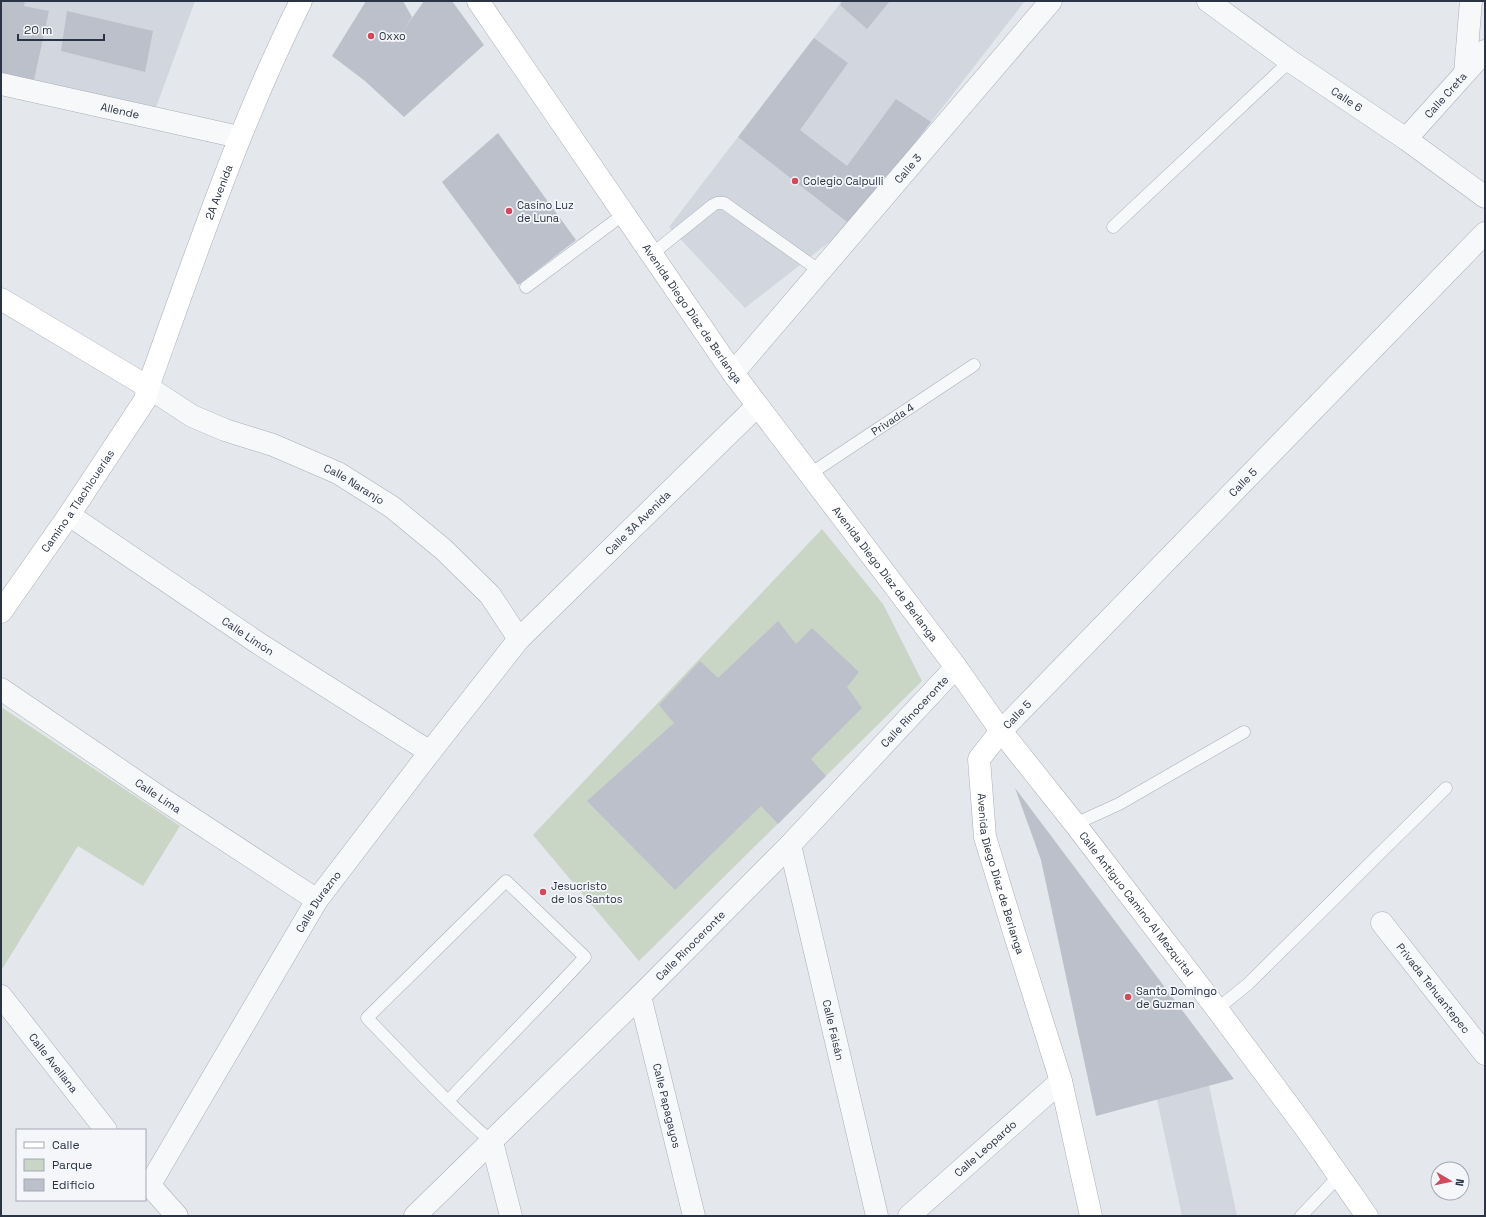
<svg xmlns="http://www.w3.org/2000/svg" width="1486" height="1217" font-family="'Space Grotesk',sans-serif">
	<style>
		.built { fill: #d2d6de }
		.green { fill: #c9d6c5 }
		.building { fill: #bbc0ca }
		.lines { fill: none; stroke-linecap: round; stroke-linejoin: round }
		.lane-casing { stroke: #a9aeb7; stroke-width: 13 }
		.street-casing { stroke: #a9aeb7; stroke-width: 23 }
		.secondary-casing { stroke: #a9aeb7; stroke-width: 23 }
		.lane { stroke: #f7f8fa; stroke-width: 12 }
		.street { stroke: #f7f8fa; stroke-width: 22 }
		.secondary { stroke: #fff; stroke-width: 22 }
		.poi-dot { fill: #d1495b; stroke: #f4f6f9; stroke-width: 1.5 }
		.labels { text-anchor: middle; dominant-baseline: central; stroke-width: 3.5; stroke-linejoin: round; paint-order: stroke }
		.poi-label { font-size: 11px; fill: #2b3445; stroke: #f4f6f9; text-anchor: start }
		.street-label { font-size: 11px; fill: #2b3445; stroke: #f4f6f9 }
	</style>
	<rect width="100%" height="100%" fill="#e4e7ec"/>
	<!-- built -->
	<path class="built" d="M1,1H195L155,110L1,73Z
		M842,1H1025L851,225L745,308L669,227Z
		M1209,1085L1237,1216H1182L1157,1099Z"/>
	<!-- green -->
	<path class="green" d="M822,529L883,604L922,681L639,961L533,835Z
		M1,707L180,826L143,886L78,846L1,971Z"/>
	<!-- building -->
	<path class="building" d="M1,1H25L24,6L49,11L34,80L1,73Z
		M366,1H403L412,17L402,32L424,1H452L484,45L404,117L365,81L332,56Z
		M842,1H890L867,29L840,5Z
		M67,11L153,31L145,72L61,51Z
		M814,38L848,63L800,130L847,166L896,99L931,122L851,225L738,137Z
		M498,133L576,240L518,285L442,182Z
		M778,621L796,644L812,628L859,672L847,687L862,708L811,759L826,776L778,824L761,806L675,890L587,801L674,723L659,705L700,661L718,678Z
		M1015,788L1121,929L1234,1079L1096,1116L1041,860Z"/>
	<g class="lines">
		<!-- lane casing -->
		<g class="lane-casing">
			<g id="lane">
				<path d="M1113,227L1290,61"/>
				<path d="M652,254L713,205L717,203H724L820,271"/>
				<path d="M526,287L624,214"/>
				<path id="s1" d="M810,474L974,365"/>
				<path d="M1075,824L1119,804L1244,732"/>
				<path d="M1217,1009L1248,984L1446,788"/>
				<path d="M448,1101C493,1053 540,1006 585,957L506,881L367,1018C408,1060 448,1104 492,1142"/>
				<path d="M1301,1216L1339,1176"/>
			</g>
		</g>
		<!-- street casing -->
		<g class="street-casing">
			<g id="street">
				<path id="s2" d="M1208,1L1290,61L1406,139L1485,197"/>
				<path d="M1465,73L1471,1"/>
				<path id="s3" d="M1,84L239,137"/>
				<path id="s4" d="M1406,139L1485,51"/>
				<path id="s5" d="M733,373L1051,1"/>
				<path id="s6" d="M148,387L192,416L225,430L273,445L338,473L392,507L443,549L490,595L519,639"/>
				<path id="s7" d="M69,515L258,643L430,752"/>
				<path id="s8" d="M1,689L158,796L317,900"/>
				<path id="s9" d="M1001,731L1485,233"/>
				<path id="s10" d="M790,845L877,1216"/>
				<path id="s11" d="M1382,923L1485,1054"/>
				<path id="s12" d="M1,996L106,1130"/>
				<path id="s13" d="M640,996L694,1216"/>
				<path d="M492,1142L511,1216"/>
				<path d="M145,1180L177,1216"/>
				<path id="s14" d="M149,1186L317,900L430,752L519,639L757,406"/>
				<path id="s15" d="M415,1216L640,996L790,845L956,667"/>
				<path id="s16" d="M909,1216L1061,1081"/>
			</g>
		</g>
		<!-- secondary casing -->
		<g class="secondary-casing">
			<g id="secondary">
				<path id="s17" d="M478,1L733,373L956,667L1001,731L1075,824L1217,1009L1304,1126L1367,1216"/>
				<path d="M1,299L148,387"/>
				<path id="s18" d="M1,612L69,515L145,400L148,387C195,257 239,125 301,1"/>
				<path id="s19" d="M1001,731L979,759L985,837L1013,929L1061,1081L1091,1216"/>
			</g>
		</g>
		<!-- lane -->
		<use href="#lane" class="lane"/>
		<!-- street -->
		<use href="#street" class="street"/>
		<!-- secondary -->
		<use href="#secondary" class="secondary"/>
	</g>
	<!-- markers -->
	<g class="poi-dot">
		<circle cx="371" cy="36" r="4"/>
		<circle cx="795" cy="181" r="4"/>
		<circle cx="509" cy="211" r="4"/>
		<circle cx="543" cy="892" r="4"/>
		<circle cx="1128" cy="997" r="4"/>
	</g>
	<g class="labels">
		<!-- poi labels -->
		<g class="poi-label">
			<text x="379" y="36">Oxxo</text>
			<text x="803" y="181">Colegio Calpulli</text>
			<text x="517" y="205">Casino Luz<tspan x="517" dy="13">de Luna</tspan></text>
			<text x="551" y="886">Jesucristo<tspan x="551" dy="13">de los Santos</tspan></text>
			<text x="1136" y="991">Santo Domingo<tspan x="1136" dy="13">de Guzman</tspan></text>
		</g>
		<!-- street labels -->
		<g class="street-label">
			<text stroke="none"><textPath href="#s4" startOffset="59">Calle Creta</textPath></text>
			<text stroke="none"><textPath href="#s2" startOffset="170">Calle 6</textPath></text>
			<text stroke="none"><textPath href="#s3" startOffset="122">Allende</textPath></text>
			<text stroke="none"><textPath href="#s5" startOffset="269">Calle 3</textPath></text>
			<text stroke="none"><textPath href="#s18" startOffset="477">2A Avenida</textPath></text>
			<text stroke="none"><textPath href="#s17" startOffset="379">Avenida Diego Díaz de Berlanga</textPath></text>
			<text stroke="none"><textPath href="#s1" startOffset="99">Privada 4</textPath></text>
			<text stroke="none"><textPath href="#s9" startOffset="347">Calle 5</textPath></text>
			<text stroke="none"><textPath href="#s6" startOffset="229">Calle Naranjo</textPath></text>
			<text stroke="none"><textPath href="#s18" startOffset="135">Camino a Tlachicuerías</textPath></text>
			<text stroke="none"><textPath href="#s14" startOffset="828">Calle 3A Avenida</textPath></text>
			<text stroke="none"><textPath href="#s17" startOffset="703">Avenida Diego Díaz de Berlanga</textPath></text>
			<text stroke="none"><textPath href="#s7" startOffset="216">Calle Limón</textPath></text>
			<text stroke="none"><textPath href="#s15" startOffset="710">Calle Rinoceronte</textPath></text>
			<text stroke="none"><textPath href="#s9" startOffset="23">Calle 5</textPath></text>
			<text stroke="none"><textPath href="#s8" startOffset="190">Calle Lima</textPath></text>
			<text stroke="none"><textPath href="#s19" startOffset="153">Avenida Diego Díaz de Berlanga</textPath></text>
			<text stroke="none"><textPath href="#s14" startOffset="331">Calle Durazno</textPath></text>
			<text stroke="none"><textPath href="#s17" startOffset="1118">Calle Antiguo Camino Al Mezquital</textPath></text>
			<text stroke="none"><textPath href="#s15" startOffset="386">Calle Rinoceronte</textPath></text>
			<text stroke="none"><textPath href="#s11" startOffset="83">Privada Tehuantepec</textPath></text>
			<text stroke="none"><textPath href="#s10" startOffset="190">Calle Faisán</textPath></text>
			<text stroke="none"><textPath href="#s12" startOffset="85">Calle Avellana</textPath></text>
			<text stroke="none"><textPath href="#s13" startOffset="113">Calle Papagayos</textPath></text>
			<text stroke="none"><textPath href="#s16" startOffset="102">Calle Leopardo</textPath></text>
		</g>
	</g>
	<!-- border -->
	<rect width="1486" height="1217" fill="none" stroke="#2b3445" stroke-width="4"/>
	<!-- legend -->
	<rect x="16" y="1129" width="130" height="72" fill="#f4f6f9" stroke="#a4a8b1"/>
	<rect x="24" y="1142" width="20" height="6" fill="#ffffff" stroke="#a4a8b1"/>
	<text x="52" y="1149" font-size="12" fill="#2b3445">Calle</text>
	<rect x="24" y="1159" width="20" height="12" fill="#c9d6c5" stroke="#a4a8b1"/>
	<text x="52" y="1169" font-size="12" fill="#2b3445">Parque</text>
	<rect x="24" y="1179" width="20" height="12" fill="#bbc0ca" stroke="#a4a8b1"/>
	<text x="52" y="1189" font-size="12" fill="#2b3445">Edificio</text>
	<!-- north arrow -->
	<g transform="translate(1450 1181) rotate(99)"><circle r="19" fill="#f4f6f9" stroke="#a4a8b1"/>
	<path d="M0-3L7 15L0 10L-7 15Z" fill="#d1495b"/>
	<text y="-6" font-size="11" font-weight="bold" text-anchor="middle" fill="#2b3445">N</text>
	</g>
	<!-- scale -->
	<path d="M18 34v6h86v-6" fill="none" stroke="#2b3445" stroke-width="2"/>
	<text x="24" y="34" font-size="12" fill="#2b3445" stroke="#f4f6f9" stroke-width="3" paint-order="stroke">20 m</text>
</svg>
